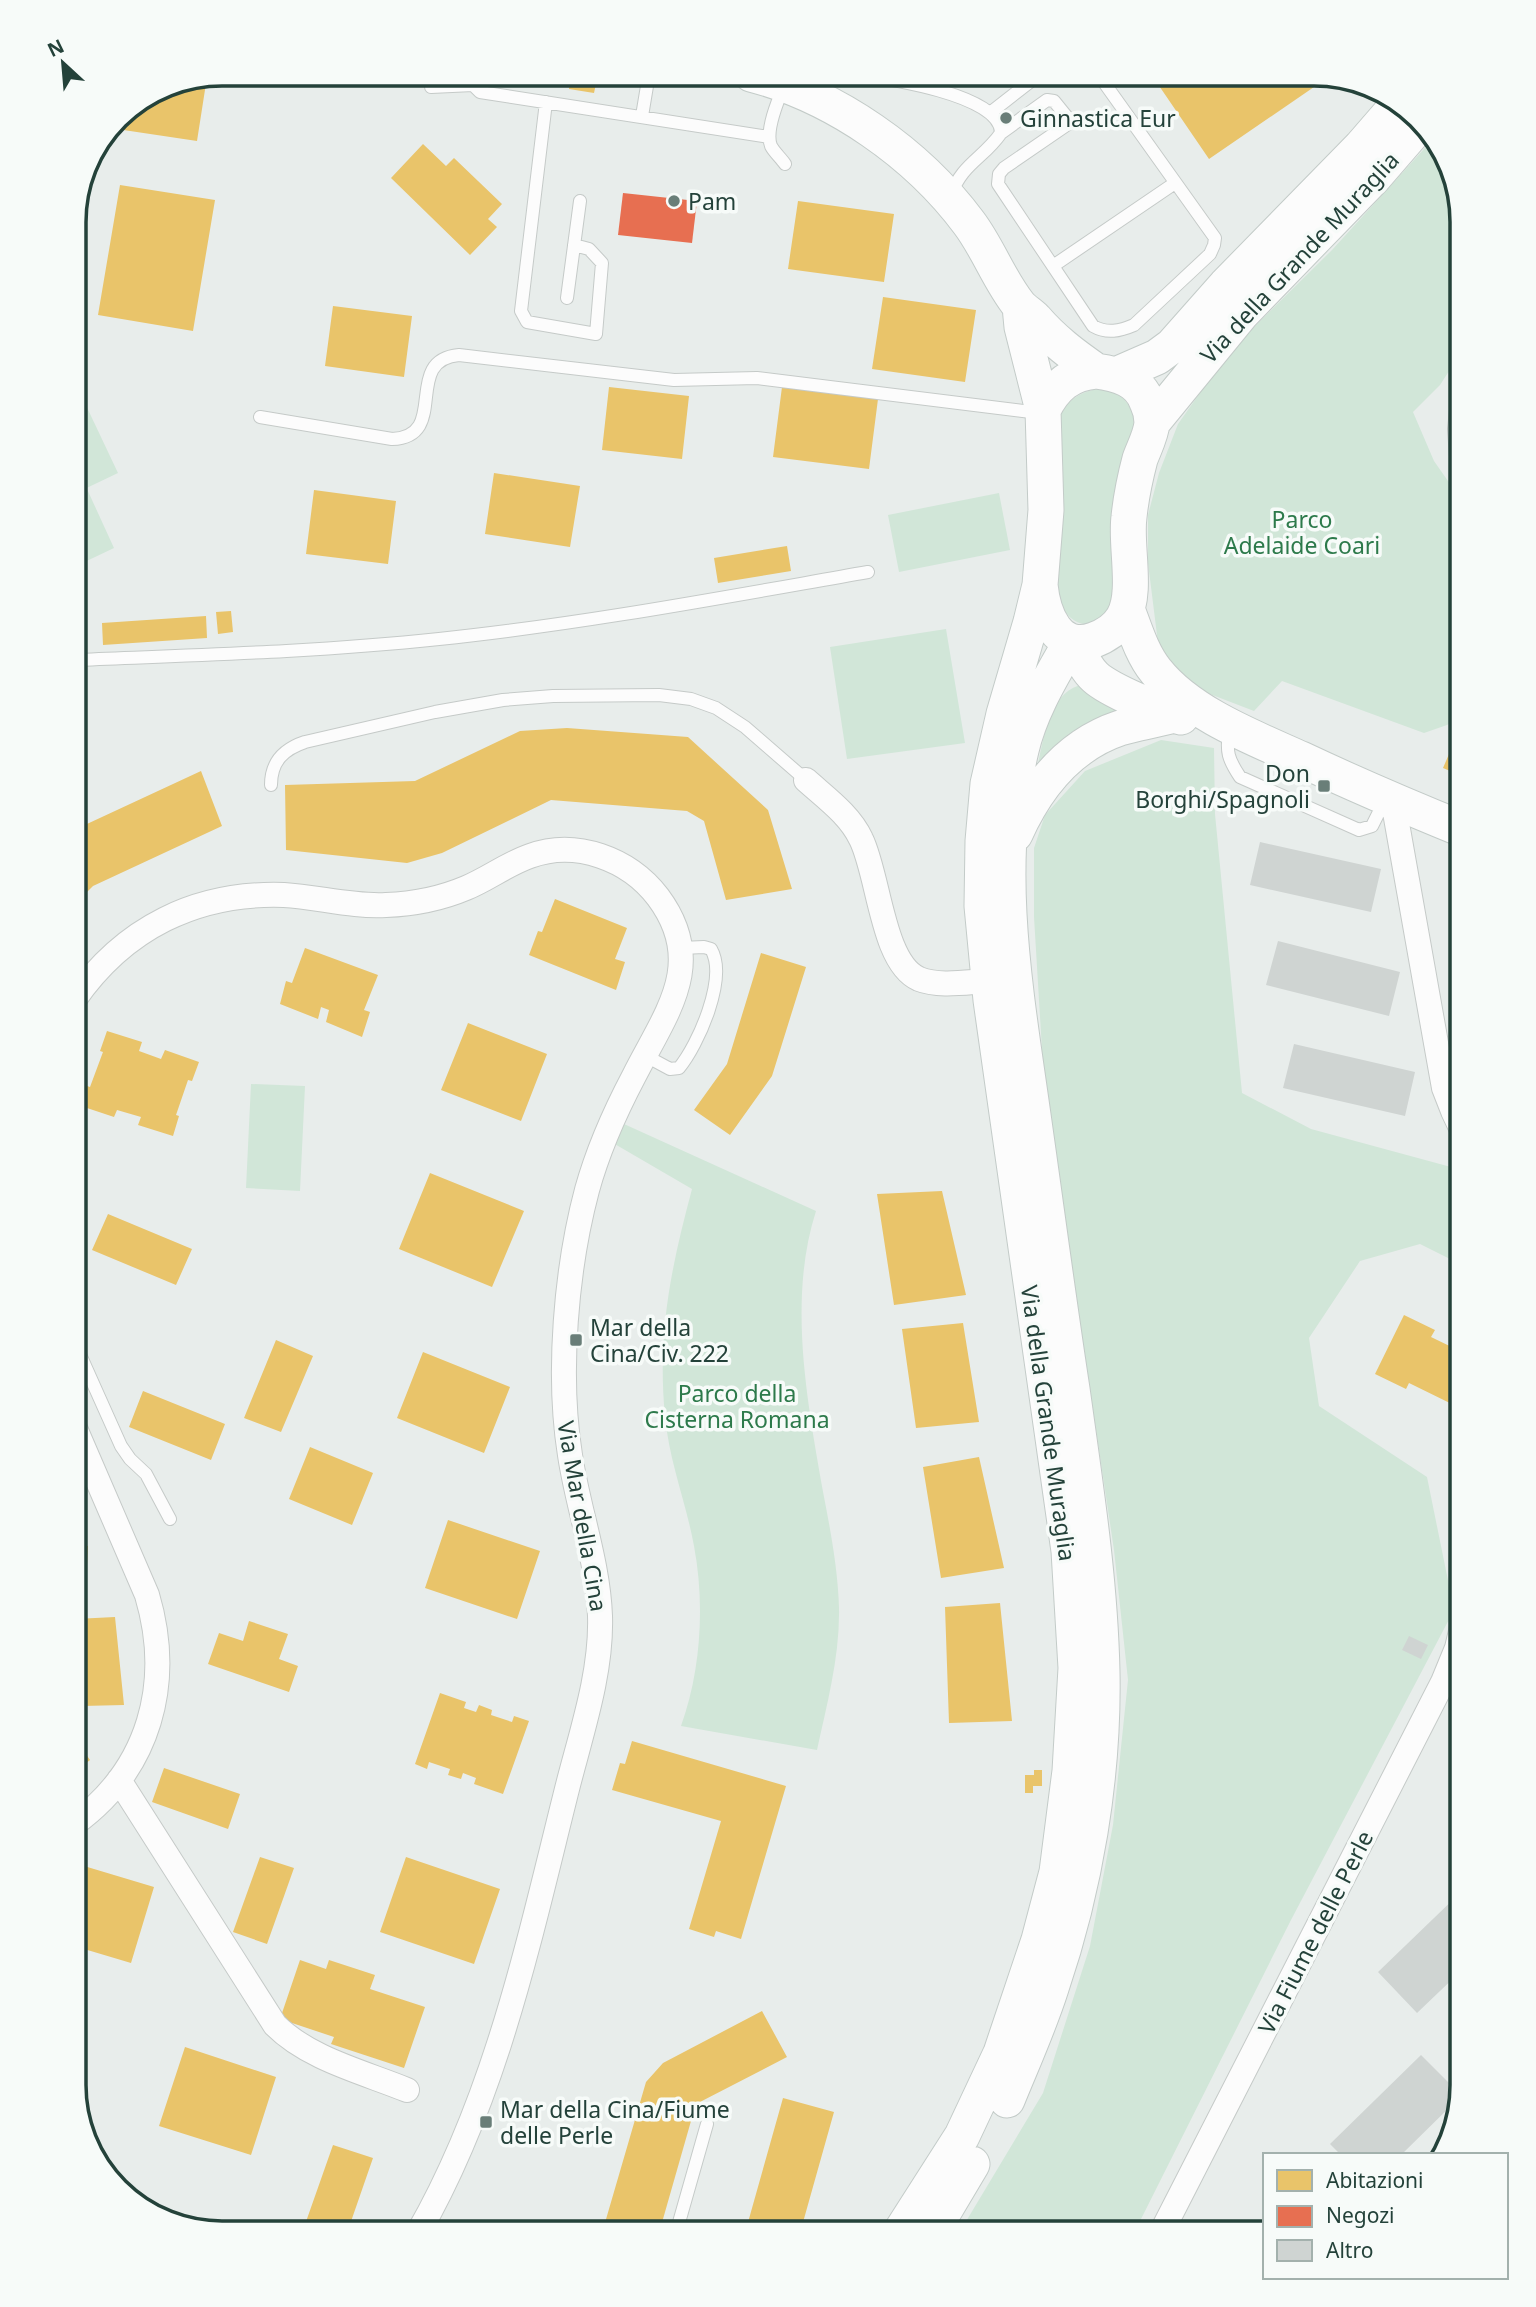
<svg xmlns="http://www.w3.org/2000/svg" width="1536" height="2307" font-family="'Noto Sans',sans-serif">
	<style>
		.green { fill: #d1e6d8 }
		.homes { fill: #e9c46a }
		.shops { fill: #e76f51 }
		.building { fill: #cfd4d2 }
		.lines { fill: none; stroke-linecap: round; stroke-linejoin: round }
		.lane-casing { stroke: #c5cac8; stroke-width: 14 }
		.street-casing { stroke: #c5cac8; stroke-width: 26 }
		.secondary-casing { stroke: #c3cbc8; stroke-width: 37 }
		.lane { stroke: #fcfcfc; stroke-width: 12 }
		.street { stroke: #fcfcfc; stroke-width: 24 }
		.secondary { stroke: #fcfcfc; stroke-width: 35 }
		.poi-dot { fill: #697e78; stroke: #f7fbf9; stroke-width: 2.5 }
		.labels { text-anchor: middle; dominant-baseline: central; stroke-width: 7; stroke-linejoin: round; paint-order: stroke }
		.poi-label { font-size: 23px; fill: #24423a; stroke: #f7fbf9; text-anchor: start }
		.street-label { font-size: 23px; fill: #24423a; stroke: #f7fbf9 }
		.park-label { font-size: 23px; fill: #2d7a4b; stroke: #f7fbf9 }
		.rim { fill: none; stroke: #24423a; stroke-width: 3.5 }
	</style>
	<rect width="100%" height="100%" fill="#e8edeb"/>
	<!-- green -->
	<path class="green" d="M1434,138L1443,148L1462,222V351L1440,385L1413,412L1434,461L1462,501V716L1447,725L1424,733L1282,681L1254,711L1189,686L1174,671L1158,643L1148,563V515L1159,473L1178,424L1214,373L1253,328L1332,250Z
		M74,380L118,473L74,494Z
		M1098,389C1103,389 1109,389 1114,391C1126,396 1135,414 1135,427C1135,435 1131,445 1129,453C1122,478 1112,506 1111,532C1110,550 1121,587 1115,602C1113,606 1107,611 1104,614C1083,636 1065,617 1056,596L1059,416C1068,400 1079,392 1098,389Z
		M87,489L114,548L74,567V496Z
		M999,493L1010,550L899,572L888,515Z
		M946,629L965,743L847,759L830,647Z
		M1085,684L1137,717L1036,772C1044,742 1047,690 1085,684Z
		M1161,740L1214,748L1215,814L1242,1093L1311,1129L1462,1170V1265L1420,1244L1360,1261L1309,1338L1319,1406L1427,1477L1454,1610L1291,1920L1134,2233H959L1043,2093L1090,1946L1113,1825L1128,1680L1114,1550L1044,1083L1034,917V848L1045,815L1085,771Z
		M1450,854L1462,859V936Z
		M251,1084L305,1086L300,1191L246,1188Z
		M624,1124L816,1211C787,1301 808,1406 824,1497C831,1533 838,1571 839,1608C840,1656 827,1704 817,1750L681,1726C701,1671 705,1604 694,1546C686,1502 669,1461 665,1416C657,1333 671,1268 692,1189L613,1143Z"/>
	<!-- homes -->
	<path class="homes" d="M537,74H559L557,86L535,82Z
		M1151,74H1323L1330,76L1209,159Z
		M571,76L597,79L594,93L569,89Z
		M207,77L197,141L110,128L117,117L166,85Z
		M423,144L446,166L454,158L502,204L488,219L497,227L470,255L391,178Z
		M120,185L215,200L193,331L98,315Z
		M798,201L894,214L884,282L788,269Z
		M883,297L976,310L965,382L872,369Z
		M333,306L412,316L404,377L325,366Z
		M609,387L689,396L682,459L602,450Z
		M782,387L878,399L869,469L773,457Z
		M494,473L580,486L570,547L485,534Z
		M314,490L396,501L388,564L306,554Z
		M787,546L791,571L718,583L714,558Z
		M231,611L233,632L218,634L216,612Z
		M206,616L207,638L103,645L102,623Z
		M1462,724V776L1443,768Z
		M567,728L688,737L768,810L792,889L726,900L704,821L687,811L551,800L442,853L407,863L286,850L285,785L415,781L520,731Z
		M201,771L222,826L93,886L74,905V830Z
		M555,899L627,928L615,959L625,962L616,990L529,955L538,931L542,932Z
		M305,948L378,975L364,1010L370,1012L362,1037L326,1022L329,1010L321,1007L318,1019L280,1004L286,981L292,983Z
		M761,953L806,967L772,1076L730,1135L694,1110L727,1064Z
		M468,1023L547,1054L521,1121L441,1090Z
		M107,1031L142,1042L139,1051L161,1059L165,1050L199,1062L192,1081L188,1080L176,1115L179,1116L173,1136L138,1125L141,1117L117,1110L114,1117L81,1106L87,1086L90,1087L103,1052L100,1051Z
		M430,1173L524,1211L492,1287L399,1249Z
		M942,1191L966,1295L894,1305L877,1194Z
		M108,1214L192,1249L176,1285L92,1250Z
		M1404,1315L1435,1330L1431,1337L1462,1352V1409L1409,1383L1406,1389L1375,1374Z
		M963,1323L979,1422L916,1428L902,1329Z
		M276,1340L313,1356L281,1432L244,1418Z
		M423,1352L510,1387L484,1453L397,1418Z
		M143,1391L225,1424L211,1460L129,1427Z
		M310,1447L373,1473L352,1525L289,1499Z
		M979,1457L1004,1568L941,1578L923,1467Z
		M448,1520L540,1551L517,1619L425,1588Z
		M74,1545L88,1546L86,1585L74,1584Z
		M1000,1603L1012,1721L949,1723L945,1607Z
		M115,1617L124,1705L82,1706L75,1619Z
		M249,1621L288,1634L279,1659L298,1666L289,1692L208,1664L219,1633L243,1641Z
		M440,1693L466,1702L464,1708L476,1712L479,1705L492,1710L491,1715L512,1722L514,1716L529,1721L503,1794L474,1784L476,1778L463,1773L461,1779L448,1775L450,1769L429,1762L427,1769L415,1764Z
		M74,1737L90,1760L74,1773Z
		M632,1741L786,1786L741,1939L716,1931L714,1937L689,1929L721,1821L612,1790L620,1763L625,1764Z
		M164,1768L240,1794L228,1829L152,1802Z
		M1034,1770H1042V1786H1033V1793H1025V1775H1034Z
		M260,1857L294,1868L267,1944L233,1932Z
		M406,1857L500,1889L474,1964L380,1932Z
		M74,1863L154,1887L131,1963L74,1946Z
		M300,1960L326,1969L329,1960L375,1975L370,1989L425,2007L404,2068L331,2044L334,2037L280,2019Z
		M762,2011L787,2057L698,2103L695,2107L659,2233H602L646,2082L663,2063Z
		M185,2047L276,2077L251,2155L159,2126Z
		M783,2098L834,2112L800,2233H745Z
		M333,2145L373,2158L347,2233H302Z"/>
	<!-- shops -->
	<path class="shops" d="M623,193L697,201L692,243L618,235Z"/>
	<!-- building -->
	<path class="building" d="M1260,842L1381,869L1371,912L1250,885Z
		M1278,941L1400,972L1389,1016L1266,985Z
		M1294,1044L1415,1072L1405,1116L1283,1088Z
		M1409,1636L1428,1645L1421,1659L1402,1650Z
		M1462,1822V1843L1452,1832Z
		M1462,1891V1970L1417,2013L1378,1972Z
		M1421,2055L1460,2094L1459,2098L1401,2155H1341L1330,2144Z"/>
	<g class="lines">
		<!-- lane casing -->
		<g class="lane-casing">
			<path id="lane" d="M473,74V85L480,92L769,137
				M853,74C884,78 1001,94 1001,133C983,159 962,163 950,197
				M784,86C778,100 765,131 771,146C774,152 781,158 785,164
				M431,87L473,85
				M546,102L521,311L527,322L596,334L602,263L589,249L574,245
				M990,113L1040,74
				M642,116L649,74
				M1001,133L1047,100L1054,101L1071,122L1004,168L999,174L998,184L1093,326C1107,334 1120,331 1134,325L1210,254L1214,245L1215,238L1098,74
				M1053,266L1175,183
				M567,298L580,201
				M260,417L392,439C451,437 401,360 459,355L674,380L757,378L1039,413
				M74,660C196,655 317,652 439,639C583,624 725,597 868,572
				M1229,731C1226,752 1228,759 1240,777L1359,830L1372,826L1378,814L1390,804
				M271,785C271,761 284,749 305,742L435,712L503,700L553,696L659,695L691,699L716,708L745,727L806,780
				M644,1055L670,1069L679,1068C698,1045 728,978 711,949L704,947L681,948
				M74,1341L121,1446L130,1459L146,1474L170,1519
				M676,2233L707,2124"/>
		</g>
		<!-- street casing -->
		<g class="street-casing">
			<path id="street" d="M1462,456L1460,429L1462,411
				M806,780C826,798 850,815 861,839C879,875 882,963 919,979C939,987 967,982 988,981
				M1393,801L1444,1088L1453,1111L1462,1130
				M74,1000C124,928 196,892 284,895C318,897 352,907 386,905C414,904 440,899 466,888C488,879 507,864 530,856C576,839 629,859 658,897C708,964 665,1014 634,1076C615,1112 598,1150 587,1190C566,1269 557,1374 570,1455C578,1509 598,1561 600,1616C602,1676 579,1739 565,1797C528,1945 495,2099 418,2233
				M119,1780L275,2025C309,2059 363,2072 407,2090
				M74,1824C150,1769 173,1683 147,1595L74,1426
				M1161,2233L1443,1682L1457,1648L1462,1627"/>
		</g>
		<!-- secondary casing -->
		<g class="secondary-casing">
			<path id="secondary" d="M751,74C835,96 917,153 969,223C988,248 999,280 1019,305C1023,310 1030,314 1035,319C1053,340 1073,355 1096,371
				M1020,306L1022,327L1043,410
				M1096,371C1117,374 1139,379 1147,402C1150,408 1152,417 1152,423C1151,435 1144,448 1140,459C1135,478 1131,497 1129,517C1125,545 1138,593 1123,618C1117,628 1105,636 1094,640C1057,653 1043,614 1040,585L1046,510L1043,410C1054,387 1070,373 1096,371Z
				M1118,374L1157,357L1172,346L1226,285L1361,147L1400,102
				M1152,423L1242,313L1375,176L1420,124
				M1127,609C1135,630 1142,654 1156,671C1189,713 1254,738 1301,759C1354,784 1408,807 1462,829
				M1074,643C1080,654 1085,668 1095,677C1109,690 1161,712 1181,717
				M1015,834C1036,787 1069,745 1120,728C1138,723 1156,720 1174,715
				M1007,2100C1022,2063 1039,2026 1051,1988C1085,1888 1104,1778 1102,1672C1100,1577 1085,1483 1072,1389C1058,1298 1046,1206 1033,1115C1016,994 993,871 1021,750C1030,711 1051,677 1071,642
				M900,2233L962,2136L1001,2053L1039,1940L1057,1872L1070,1771L1076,1668L1069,1551L991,1000L982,906L983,841L988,784L1004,714L1031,622L1040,585
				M931,2233L972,2164"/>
		</g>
		<!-- lane -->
		<use href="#lane" class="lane"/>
		<!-- street -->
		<use href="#street" class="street"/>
		<!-- secondary -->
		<use href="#secondary" class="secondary"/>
	</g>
	<!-- markers -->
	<g class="poi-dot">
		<circle cx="1006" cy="118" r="7"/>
		<circle cx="674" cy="201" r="7"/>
		<rect x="1317" y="779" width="14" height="14" rx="3.5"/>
		<rect x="569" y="1333" width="14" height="14" rx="3.5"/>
		<rect x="479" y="2115" width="14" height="14" rx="3.5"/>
	</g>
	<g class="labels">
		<!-- poi labels -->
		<g class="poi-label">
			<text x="1020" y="118">Ginnastica Eur</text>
			<text x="688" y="201">Pam</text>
			<text x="1310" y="773" text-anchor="end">Don<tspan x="1310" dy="26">Borghi/Spagnoli</tspan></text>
			<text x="590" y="1327">Mar della<tspan x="590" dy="26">Cina/Civ. 222</tspan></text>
			<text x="500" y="2109">Mar della Cina/Fiume<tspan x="500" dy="26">delle Perle</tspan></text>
		</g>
		<!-- street labels -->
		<g class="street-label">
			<text transform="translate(1299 257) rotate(-47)">Via della Grande Muraglia</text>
			<text transform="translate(1049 1423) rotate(82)">Via della Grande Muraglia</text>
			<text transform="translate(583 1516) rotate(80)">Via Mar della Cina</text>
			<text transform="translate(1315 1932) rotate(-63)">Via Fiume delle Perle</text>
		</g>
		<!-- park labels -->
		<g class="park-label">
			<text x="1302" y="519">Parco<tspan x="1302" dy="26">Adelaide Coari</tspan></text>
			<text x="737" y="1393">Parco della<tspan x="737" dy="26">Cisterna Romana</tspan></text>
		</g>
	</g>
	<!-- crop -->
	<path d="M0 0H1536V2307H0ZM222 86H1314A136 136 0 0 1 1450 222V2085A136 136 0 0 1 1314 2221H222A136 136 0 0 1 86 2085V222A136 136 0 0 1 222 86Z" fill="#f7fbf9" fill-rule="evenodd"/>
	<path class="rim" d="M222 86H1314A136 136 0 0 1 1450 222V2085A136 136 0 0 1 1314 2221H222A136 136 0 0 1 86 2085V222A136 136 0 0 1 222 86Z"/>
	<!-- legend -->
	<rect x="1263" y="2153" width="245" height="126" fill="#f7fbf9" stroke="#a3b1ad" stroke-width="2"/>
	<rect x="1277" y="2170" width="35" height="21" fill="#e9c46a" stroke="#a3b1ad" stroke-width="2"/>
	<text x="1326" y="2188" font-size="21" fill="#24423a">Abitazioni</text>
	<rect x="1277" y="2206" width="35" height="21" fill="#e76f51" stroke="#a3b1ad" stroke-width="2"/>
	<text x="1326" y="2223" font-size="21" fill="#24423a">Negozi</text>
	<rect x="1277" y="2240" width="35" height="21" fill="#cfd4d2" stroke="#a3b1ad" stroke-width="2"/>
	<text x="1326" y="2258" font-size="21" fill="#24423a">Altro</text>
	<!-- north arrow -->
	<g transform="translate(63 63) rotate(334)" stroke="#f7fbf9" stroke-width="5" paint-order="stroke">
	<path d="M0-5L12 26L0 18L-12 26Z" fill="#24423a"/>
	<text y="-10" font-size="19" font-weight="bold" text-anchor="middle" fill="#24423a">N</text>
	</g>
</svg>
